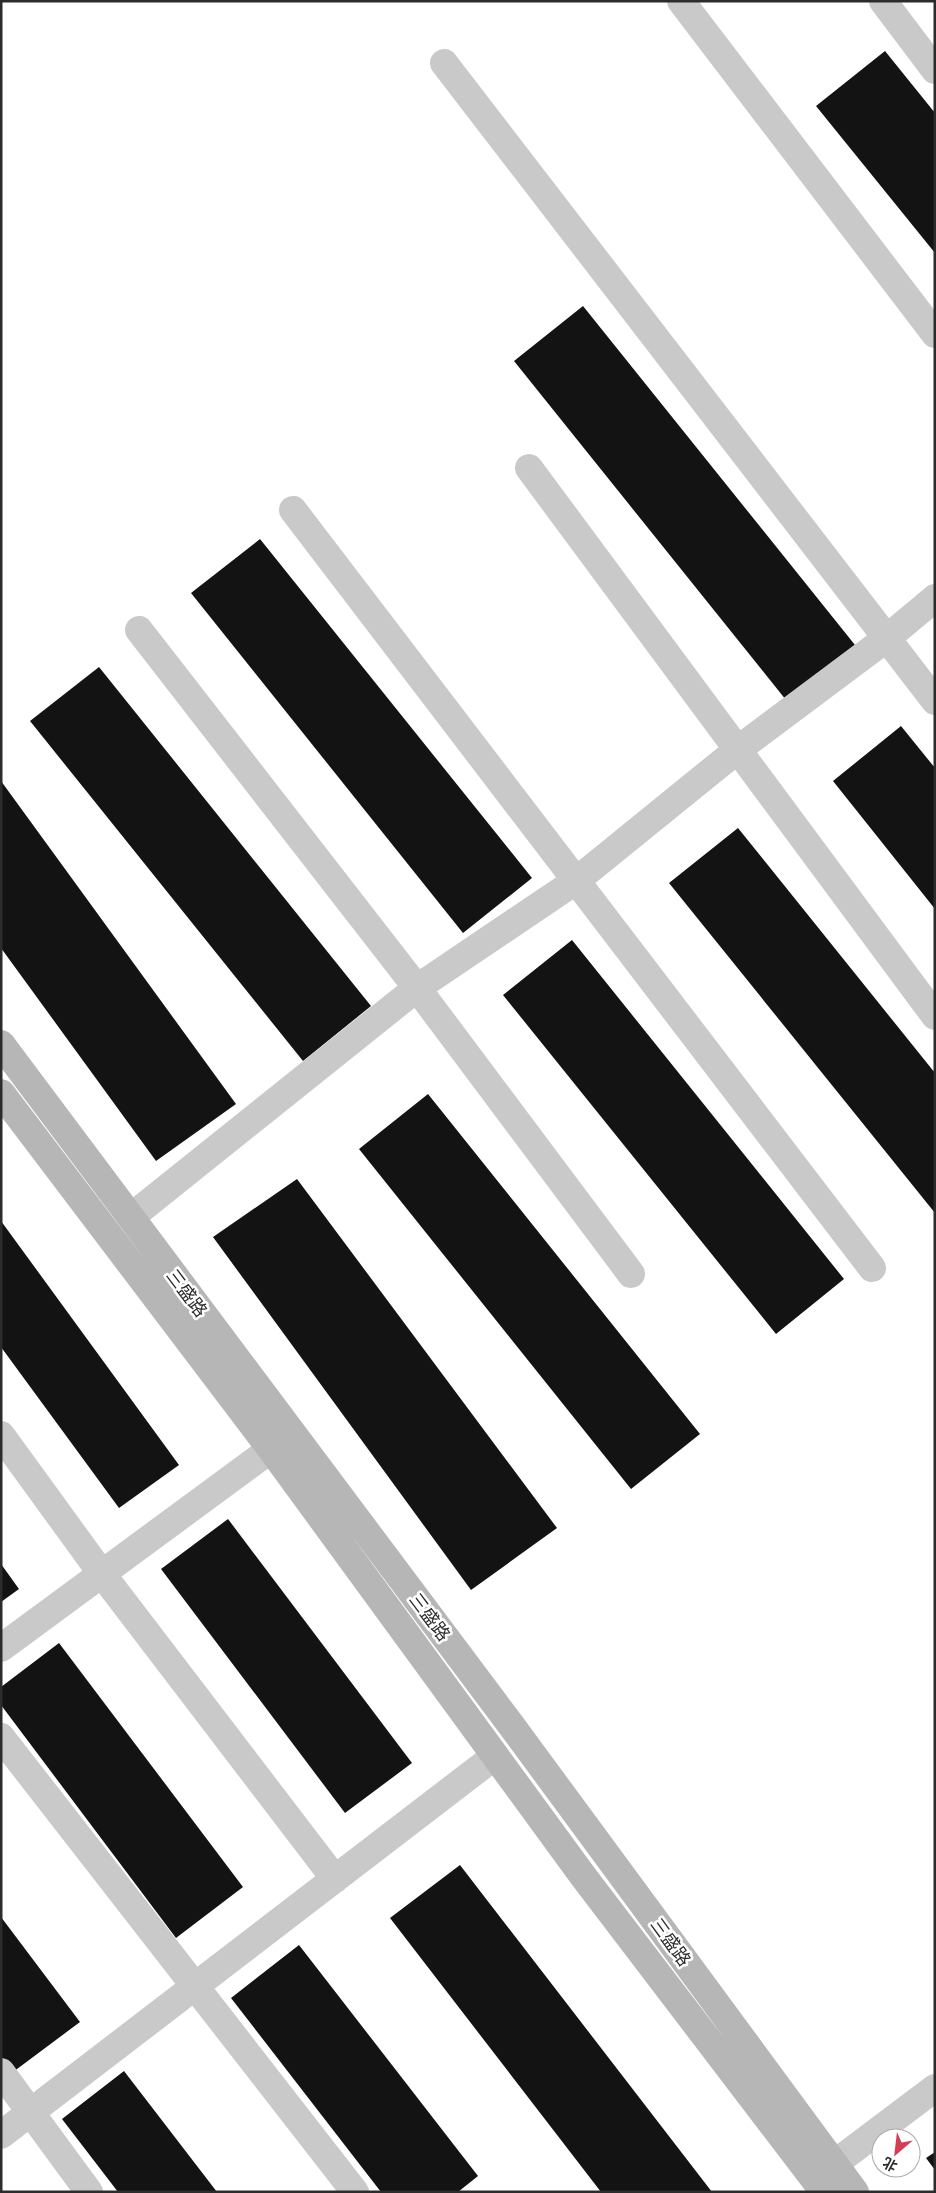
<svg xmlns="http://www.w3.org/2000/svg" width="936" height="2193" font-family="Roboto,'Noto Sans SC',sans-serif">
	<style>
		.building { fill: #131313 }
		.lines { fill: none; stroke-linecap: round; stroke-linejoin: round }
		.street { stroke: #c9c9c9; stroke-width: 28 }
		.secondary { stroke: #b6b6b6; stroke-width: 28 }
		.labels { text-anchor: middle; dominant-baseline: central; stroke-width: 5; stroke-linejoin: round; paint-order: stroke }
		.street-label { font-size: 18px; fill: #2c2c2c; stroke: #fff }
	</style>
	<rect width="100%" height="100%" fill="#fff"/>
	<!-- building -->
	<path class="building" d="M885,51L935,113V253L816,106Z
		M583,306L855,645L786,700L514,361Z
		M260,539L532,878L463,933L191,593Z
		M99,667L371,1006L303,1061L30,721Z
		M901,726L935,768V909L833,781Z
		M1,781L236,1104L156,1161L1,948Z
		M738,828L935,1073V1213L669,883Z
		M572,940L844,1279L776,1334L503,995Z
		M428,1094L700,1434L631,1489L359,1149Z
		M297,1179L557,1528L471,1590L213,1237Z
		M1,1221L179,1465L119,1508L1,1347Z
		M228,1519L412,1763L345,1813L161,1569Z
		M1,1564L19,1589L1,1602Z
		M59,1643L243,1887L176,1938L1,1705V1687Z
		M460,1865L712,2192H601L390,1918Z
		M1,1917L80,2022L13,2072L1,2057Z
		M299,1945L478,2176L458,2192H381L231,1998Z
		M124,2071L217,2192H118L62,2119Z
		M935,2152V2170L926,2158Z"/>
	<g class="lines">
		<!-- street -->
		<path class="street" d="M681,1L935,334
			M883,1L935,70
			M444,63L935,701
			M529,468L935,1016
			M293,510L872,1268
			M139,630L417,988L631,1274
			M131,1217L417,988L577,880L736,751L887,638L935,598
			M1,1435L102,1574L335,1879
			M1,1648L271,1449
			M1,1737L355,2192
			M1,2072L89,2192
			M1,2135L495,1756
			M834,2164L935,2088"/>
		<!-- secondary -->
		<path class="secondary" d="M1,1044L511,1725L855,2192
			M1,1093L271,1449L583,1876L824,2192"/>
	</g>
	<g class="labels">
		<!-- street labels -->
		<g class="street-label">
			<text transform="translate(187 1293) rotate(53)">三盛路</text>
			<text transform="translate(430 1617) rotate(53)">三盛路</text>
			<text transform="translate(671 1942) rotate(54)">三盛路</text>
		</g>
	</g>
	<!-- border -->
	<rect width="936" height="2193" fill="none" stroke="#2c2c2c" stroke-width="5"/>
	<!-- north arrow -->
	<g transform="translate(896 2153) rotate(208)"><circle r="24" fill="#ffffff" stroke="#ababab"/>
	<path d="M0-4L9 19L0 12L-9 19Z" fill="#d43e55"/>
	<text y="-8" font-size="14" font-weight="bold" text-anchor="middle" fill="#2c2c2c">北</text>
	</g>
</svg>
